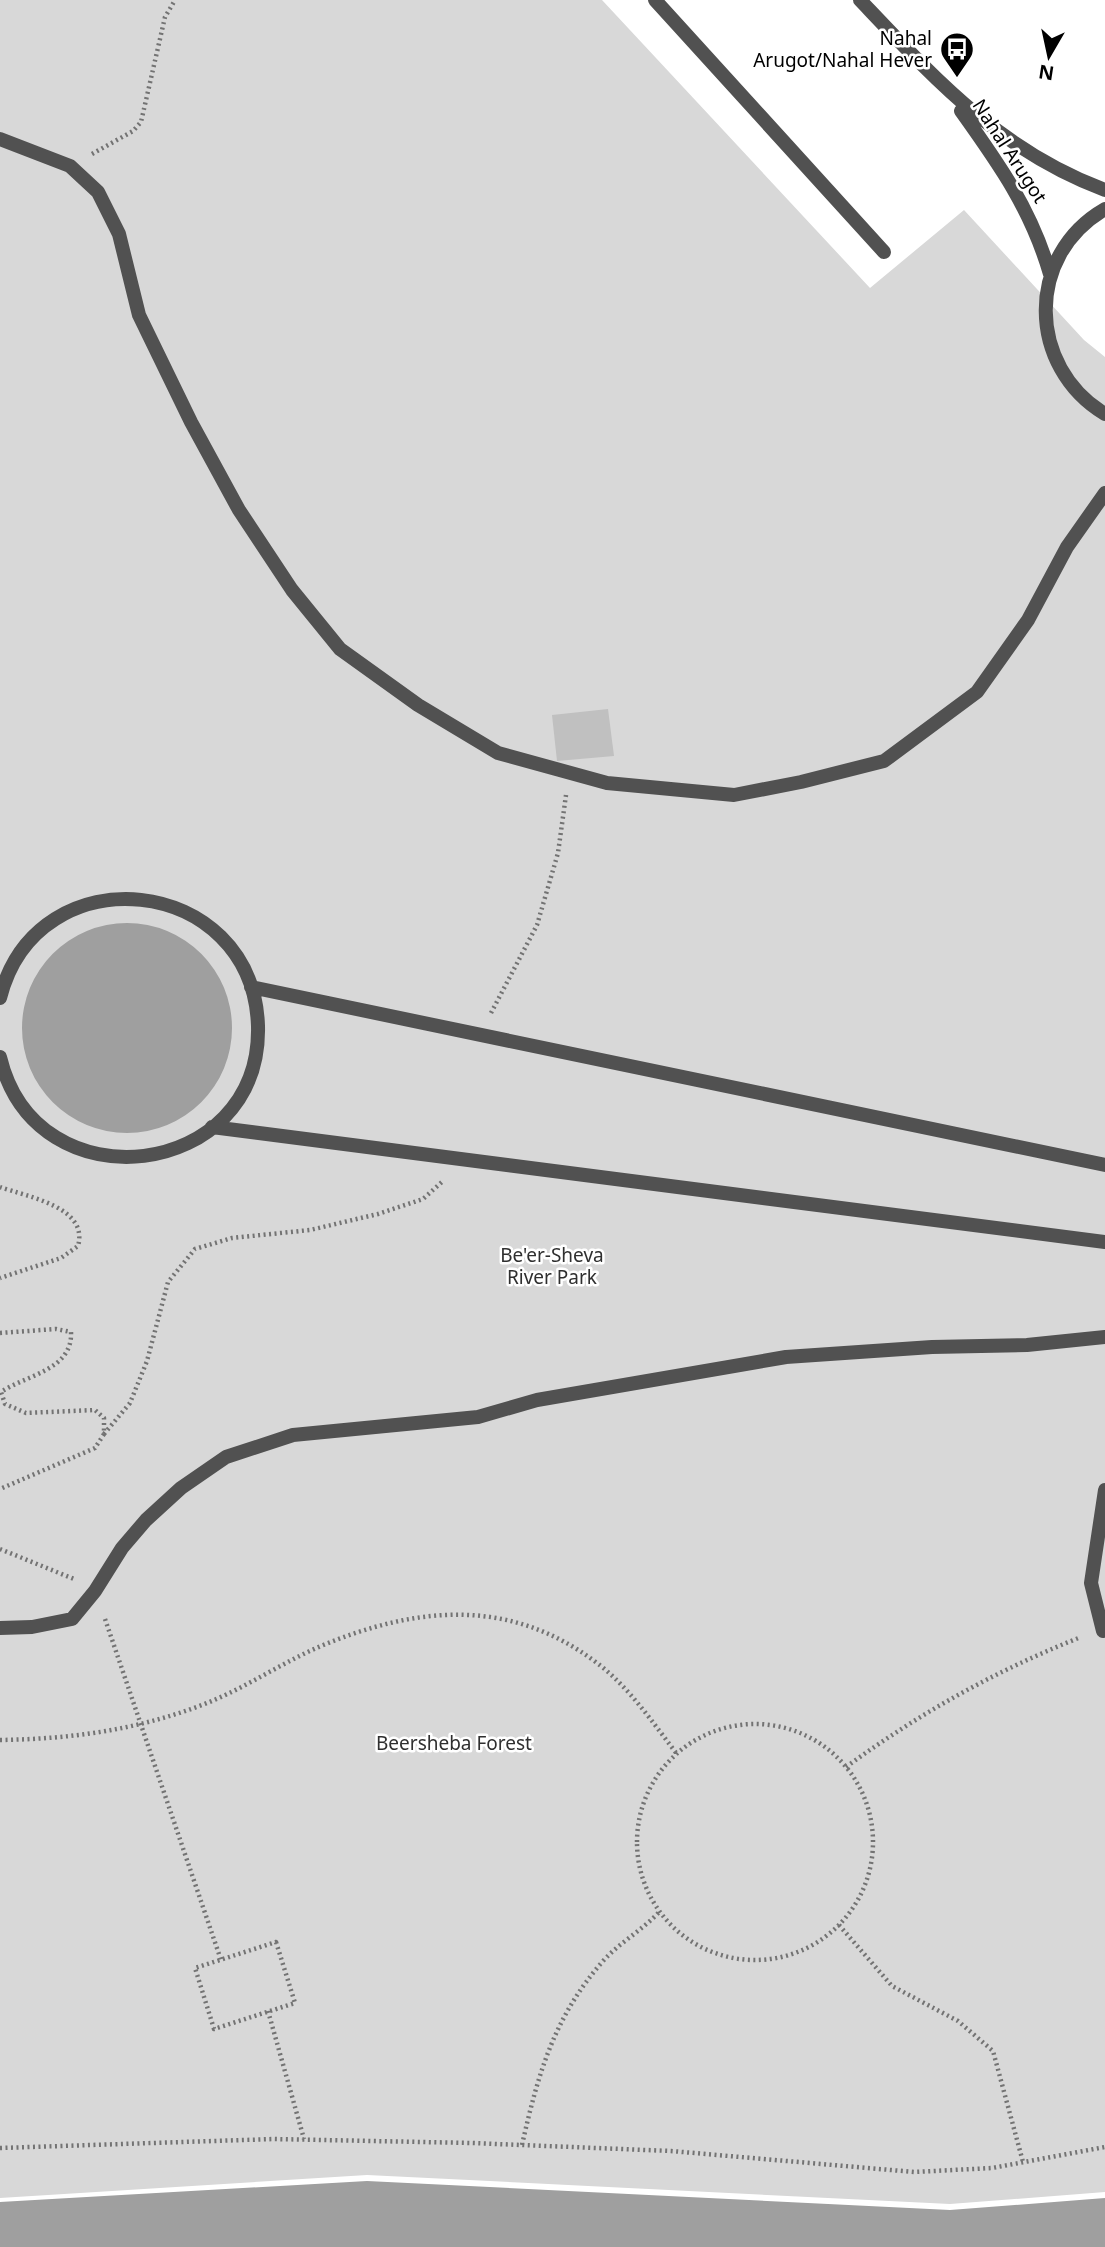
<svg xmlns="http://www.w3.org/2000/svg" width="1105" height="2247" font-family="'Noto Sans',sans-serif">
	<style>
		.green { fill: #d8d8d8 }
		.water { fill: #9f9f9f }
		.building { fill: #c0c0c0 }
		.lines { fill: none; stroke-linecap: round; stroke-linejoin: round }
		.path { stroke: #737373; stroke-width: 4.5; stroke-dasharray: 2 3.5; stroke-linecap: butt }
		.service { stroke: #515151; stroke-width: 14 }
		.pedestrian { stroke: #515151; stroke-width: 14 }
		.tertiary { stroke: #515151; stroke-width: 14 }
		.labels { text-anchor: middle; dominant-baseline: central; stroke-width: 5; stroke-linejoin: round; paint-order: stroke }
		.poi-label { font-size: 19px; fill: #000; stroke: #fff; text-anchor: end }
		.street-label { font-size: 19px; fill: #000; stroke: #fff }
		.park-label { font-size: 19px; fill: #2f2f2f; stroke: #fff }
	</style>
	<rect width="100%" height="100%" fill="#fff"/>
	<!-- green -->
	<path class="green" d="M0,0H602L870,288L964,210L1084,340L1105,357V2192L950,2204L367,2175L0,2198Z"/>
	<!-- water -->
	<path class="water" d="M22 1028a105 105 0 1 1 210 0a105 105 0 1 1-210 0Z
		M367,2181L950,2210L1105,2198V2247H0V2202Z"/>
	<!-- building -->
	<path class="building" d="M608,709L614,756L557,761L552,715Z"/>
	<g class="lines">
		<!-- path -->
		<path class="path" d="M92,154L133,131L141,122L165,17L175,0
			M491,1013L537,925L558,853L566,795
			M0,1187C28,1197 89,1207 78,1246L61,1258L0,1278
			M0,1333L56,1329L71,1332C73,1370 26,1375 1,1392L5,1404L26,1413L95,1410L104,1418V1434L95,1448L0,1489
			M104,1434L130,1403L147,1361L168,1282L195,1249L232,1238L310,1230L378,1214L423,1199L443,1181
			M0,1549L74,1579
			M105,1619L221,1960
			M637 1842a118 118 0 1 1 236 0a118 118 0 1 1-236 0Z
			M0,1740C71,1739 136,1730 202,1705C244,1689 281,1663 321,1646C417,1606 510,1597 597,1663C629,1687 653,1723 677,1754
			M846,1767C920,1713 995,1671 1081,1637
			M839,1925L892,1986L958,2021L993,2051L1023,2162
			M276,1942L295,2003L214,2029L195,1968Z
			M268,2011L304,2139
			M522,2145C538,2074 554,2017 603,1961C620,1942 643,1930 660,1911
			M0,2148L274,2139L472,2143L671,2151L914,2172L992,2168L1105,2147"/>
		<!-- service -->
		<path class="service" d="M655,0L884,252
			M0,139L70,166L98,192L119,234L139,315L191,422L239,510L292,590L340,649L418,705L498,753L607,783L734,795L801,782L884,761L977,692L1028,620L1067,547L1105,493
			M0,1628L32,1627L72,1619L95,1591L122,1548L146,1520L181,1488L226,1457L293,1435L478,1417L537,1400L786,1357L932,1347L1027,1345L1105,1337
			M1103,1631L1091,1583L1105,1490"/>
		<!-- pedestrian -->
		<path class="pedestrian" d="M251,987L1105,1165
			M0,998C37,851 253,874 258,1026C262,1180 36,1208 0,1057
			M212,1127L1105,1242"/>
		<!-- tertiary -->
		<path class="tertiary" d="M860,0C935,79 1000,151 1105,190
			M961,111C999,164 1031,209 1050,274
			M1105,209C1025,255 1027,367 1105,414"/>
	</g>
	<!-- icons -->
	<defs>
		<g id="bus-pin" transform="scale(1.75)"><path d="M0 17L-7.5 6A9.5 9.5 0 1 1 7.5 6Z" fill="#000" stroke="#fff"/><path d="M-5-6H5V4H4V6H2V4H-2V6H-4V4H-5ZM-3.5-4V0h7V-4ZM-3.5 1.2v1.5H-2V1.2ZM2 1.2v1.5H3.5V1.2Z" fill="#fff"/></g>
	</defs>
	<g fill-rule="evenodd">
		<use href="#bus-pin" x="957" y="49"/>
	</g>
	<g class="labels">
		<!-- poi labels -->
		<g class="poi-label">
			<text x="932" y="38">Nahal<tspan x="932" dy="22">Arugot/Nahal Hever</tspan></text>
		</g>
		<!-- street labels -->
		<g class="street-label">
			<text transform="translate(1010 151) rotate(57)">Nahal Arugot</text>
		</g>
		<!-- park labels -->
		<g class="park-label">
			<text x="552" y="1255">Be'er-Sheva<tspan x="552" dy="22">River Park</tspan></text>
			<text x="454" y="1743">Beersheba Forest</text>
		</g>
	</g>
	<!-- north arrow -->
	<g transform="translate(1049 56) rotate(189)" stroke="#ffffff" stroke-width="5" paint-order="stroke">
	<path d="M0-5L12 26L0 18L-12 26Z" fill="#000000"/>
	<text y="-10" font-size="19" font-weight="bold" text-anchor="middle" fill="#000000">N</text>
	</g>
</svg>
